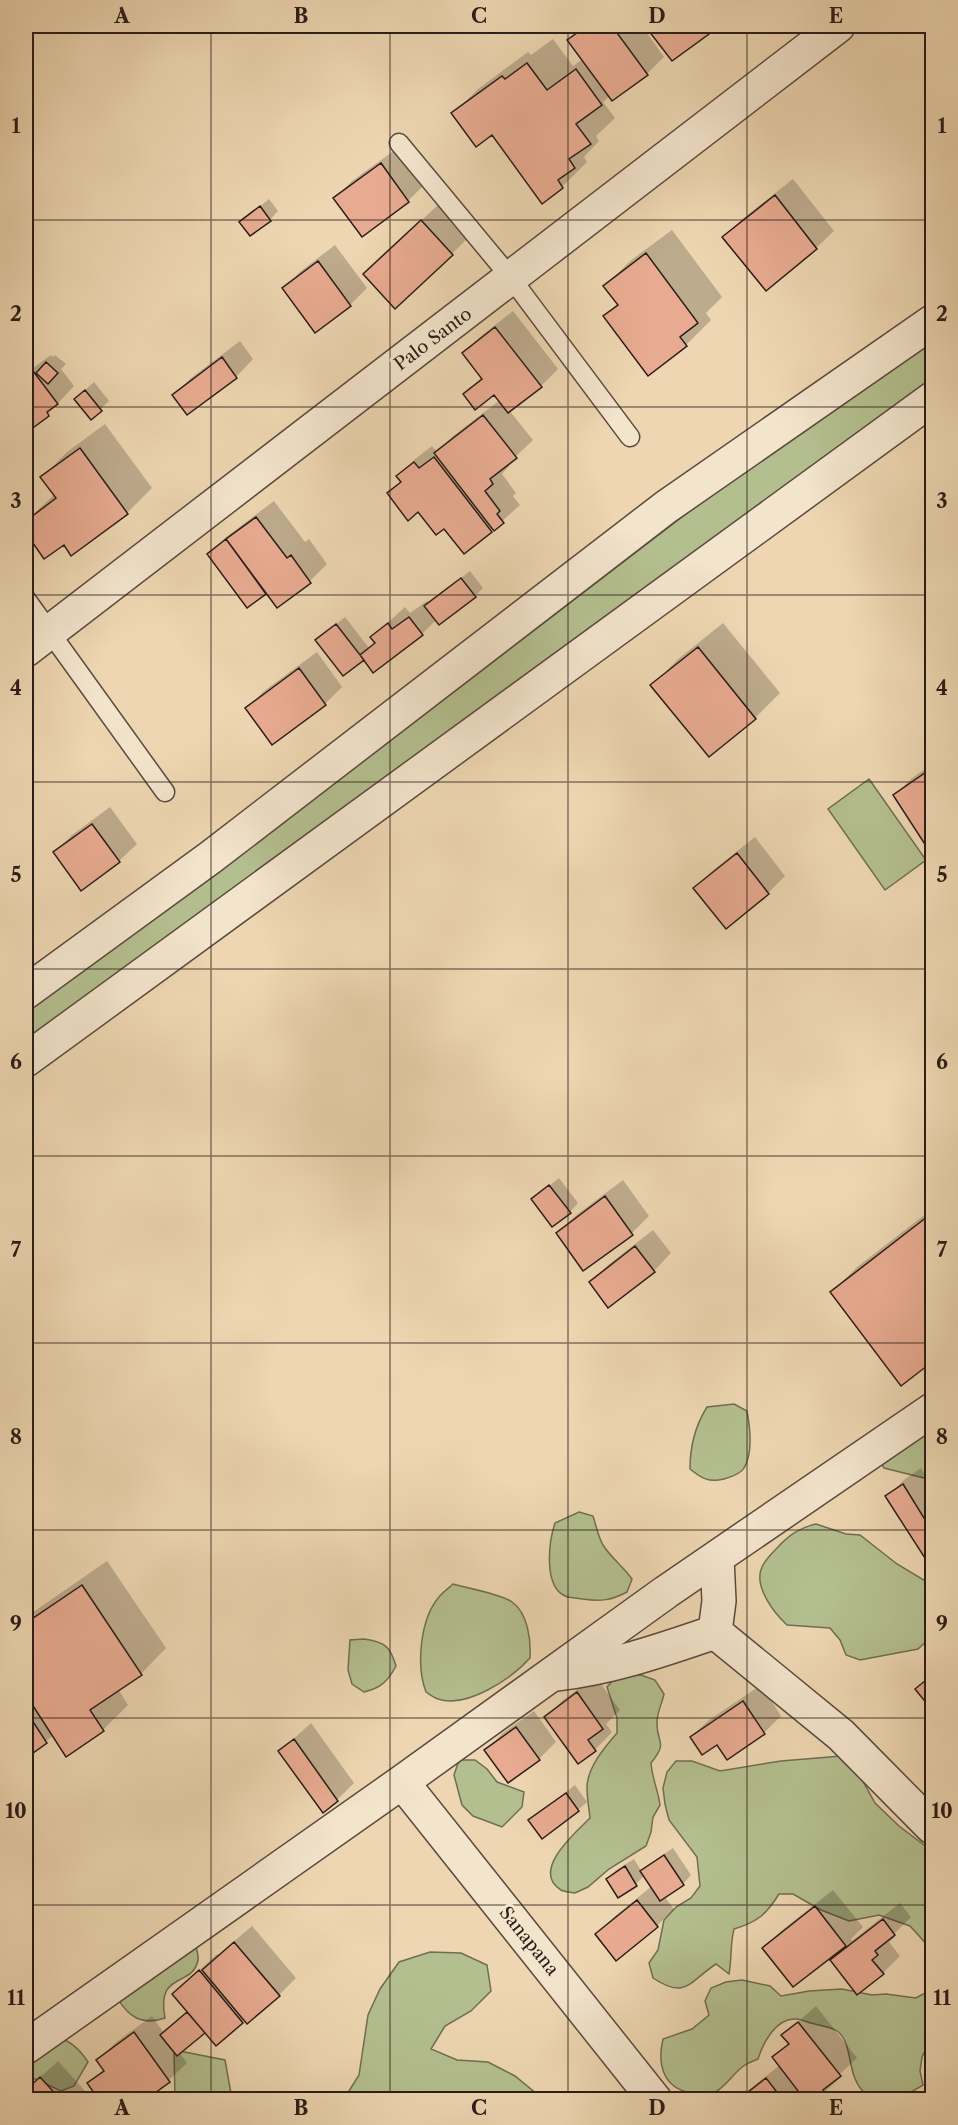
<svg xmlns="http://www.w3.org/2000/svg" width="958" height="2125" font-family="'Libre Caslon Text',serif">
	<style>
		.green { fill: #b4bf8f; stroke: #6f6e54; stroke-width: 1.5 }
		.shadow { fill: #0003 }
		.building { fill: #e8ab91; stroke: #2a1c18; stroke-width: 1.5 }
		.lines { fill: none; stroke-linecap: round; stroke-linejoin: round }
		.service-casing { stroke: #5b4a3e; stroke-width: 21 }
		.minor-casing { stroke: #5b4a3e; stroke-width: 36 }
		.service { stroke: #f3e4cc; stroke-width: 18 }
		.minor { stroke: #f3e4cc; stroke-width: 33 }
		.grid { fill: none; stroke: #2a1c18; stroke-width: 1.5; stroke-opacity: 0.55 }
		.labels { text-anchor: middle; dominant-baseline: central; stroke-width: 6; stroke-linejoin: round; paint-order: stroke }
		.street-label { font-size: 18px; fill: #2a1c18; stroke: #f3e4cc }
		.neatline { fill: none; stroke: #2a1c18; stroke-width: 2 }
		.grid-label { font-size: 20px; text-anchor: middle; font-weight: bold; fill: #2a1c18 }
	</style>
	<rect width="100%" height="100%" fill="#edd6b1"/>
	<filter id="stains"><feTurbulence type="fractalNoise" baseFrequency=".00333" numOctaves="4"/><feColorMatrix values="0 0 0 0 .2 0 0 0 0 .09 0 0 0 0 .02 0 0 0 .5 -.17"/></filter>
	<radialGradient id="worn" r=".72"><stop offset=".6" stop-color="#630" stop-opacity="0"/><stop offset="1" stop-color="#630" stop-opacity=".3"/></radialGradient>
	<!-- green -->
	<path class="green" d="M932,336V378L710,546L26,1054V1012L217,873L686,514Z
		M869,779L926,860L885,890L828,809Z
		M734,1404L747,1411C750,1427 753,1453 744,1468C741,1474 731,1477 724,1479C709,1483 701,1478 690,1469C690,1447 695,1426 707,1407Z
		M932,1419V1480L884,1468L876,1454Z
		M579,1512L593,1516C596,1525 598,1536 603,1545C611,1558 623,1566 632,1579L627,1592C612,1600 601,1602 583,1599C578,1598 570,1598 565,1596C543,1586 549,1541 555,1523Z
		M816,1524L846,1534L860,1535L897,1564L932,1585V1636L918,1649L860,1660L846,1655L840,1640L830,1628L787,1625C774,1613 753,1586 762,1567C765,1560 771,1554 777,1548C789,1535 799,1528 816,1524Z
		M453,1584C467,1588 502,1594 512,1602C528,1613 531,1640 530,1658C512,1678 467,1709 438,1699C434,1698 429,1694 426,1692C416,1666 420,1619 439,1597C443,1592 449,1588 453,1584Z
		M364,1639C385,1642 390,1646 396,1666C388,1681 381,1688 364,1692L352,1684L348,1670L350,1640Z
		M641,1675L655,1680L664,1694C662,1703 657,1713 657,1722C656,1743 669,1741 651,1763C652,1778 658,1790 660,1805L653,1817L651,1832L646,1846L609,1869L588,1887L575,1893C571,1892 565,1892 561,1890C530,1871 576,1832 590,1818C589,1808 587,1798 587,1788C587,1768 604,1748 617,1733V1718L607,1687L617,1676Z
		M841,1756L860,1776L875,1803L899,1826L932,1851V1955L930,1948L910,1926L879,1915L849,1921L821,1910L793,1894H779C766,1915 757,1922 734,1929C730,1944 732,1958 729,1974L716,1964C690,1981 686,2000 653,1978L649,1963L658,1950L664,1920L676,1907L691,1898L700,1886L697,1857L669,1820L665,1804L663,1788L667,1772L676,1761H692L720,1771L781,1761Z
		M459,1760H475L487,1769L497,1782L524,1792L522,1807L502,1827L473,1816L462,1805L454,1775Z
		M196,1945C196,1949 199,1956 198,1960C193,1988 156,1970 165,2018C142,2026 128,2017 117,1997Z
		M430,1952L461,1953L487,1965L491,1991L471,2011L445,2026L431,2049L457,2060L488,2062L515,2076L537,2094L553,2099H344L359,2075L368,2015L380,1989L399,1962Z
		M742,1980L770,1986L781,1996L809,1991L842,1989L872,1995L886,1994L916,1998L929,1991L932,1986V2036L922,2057L920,2071L923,2085C908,2094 885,2109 868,2096C844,2078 855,2043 837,2031C831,2027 821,2026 815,2024C809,2023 803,2020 797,2019C776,2017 763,2043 758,2059C754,2061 749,2062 745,2065C733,2073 727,2086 714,2093C707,2096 698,2095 691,2093C663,2088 657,2064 663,2039L692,2029L709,2015L705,2001L711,1988L726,1982Z
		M53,2035C70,2041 78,2047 88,2062L74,2086L61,2091L35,2079L26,2077V2048Z
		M174,2050L225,2060L232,2099H175Z"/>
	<!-- shadow -->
	<path class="shadow" d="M584,26H642L664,57L647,74L612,99L610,96L603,102L615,118L596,136L599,141L584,157L587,162L562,187L492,133L453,114L478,89L528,52L531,55L553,39L573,66L583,59L569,40Z
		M647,26H716L672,59Z
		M399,147L425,184L408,201L335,198L352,181Z
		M793,179L834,231L816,248L766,289L724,237L741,220Z
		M269,199L278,211L270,220L241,222Z
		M439,204L469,237L452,254L382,257Z
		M672,230L722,297L706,313L711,320L686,345L648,374L605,316L618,303L605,286L630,261Z
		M335,245L367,288L350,305L284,288L301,271Z
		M513,311L558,369L541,386L509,410L533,440L508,464L509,466L502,474L516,493L513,496L520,505L491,531L444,527L389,493L402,480L398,476L415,459L432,446L437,452L453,436L500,400L494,393L465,394L482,377L464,353L481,336Z
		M240,341L253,359L236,377L187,413L174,395L191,378Z
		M51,355L53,357L55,355L66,364L61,369L74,386L48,414L26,431V373Z
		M94,382L109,401L91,418L84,391Z
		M105,424L152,488L127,513L64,543L45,557L26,530V521L55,494L42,477L67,452Z
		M274,501L305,542L309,539L327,564L310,581L267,592L247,606L209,554L226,537Z
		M470,571L483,588L475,596L437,619L422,634L374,671L364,658L317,640L345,617L369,648L375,641L372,637L405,607L410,613L427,601L429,603Z
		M723,623L780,693L755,718L709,755L652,686L677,660Z
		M317,652L342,687L325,704L247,708L264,691Z
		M932,764V848L931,850L895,795L912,778Z
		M110,807L137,844L119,861L55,852L72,835Z
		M26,833L34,845L26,853Z
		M755,837L785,876L768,893L726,927L695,888L712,871Z
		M559,1178L578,1203L570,1212L533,1199Z
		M623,1180L649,1216L632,1233L584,1269L558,1233L575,1216Z
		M932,1209V1360L901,1384L832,1292L857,1267Z
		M653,1230L671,1253L654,1271L609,1306L591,1282L608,1265Z
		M921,1468L932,1487V1566L887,1496L905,1479Z
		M107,1561L166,1648L141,1674L118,1689L128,1705L103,1730L54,1735L26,1756V1699L29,1697L26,1693V1617Z
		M595,1676L620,1710L606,1724L612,1732L595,1750L546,1717L563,1700Z
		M761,1685L781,1716L764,1733L717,1743L691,1737L709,1720Z
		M534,1711L556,1742L539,1759L486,1750L503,1733Z
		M311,1723L354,1783L337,1800L280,1751Z
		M575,1785L587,1802L578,1810L530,1820Z
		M673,1848L691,1875L683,1884L664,1896L674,1909L657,1926L597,1934L614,1917L652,1886L645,1875L636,1884L619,1896L608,1879L616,1870L634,1859L642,1872L651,1863Z
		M833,1890L863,1927L851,1939L852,1941L900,1903L911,1917L893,1935L895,1937L889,1942L900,1956L883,1973L857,1993L832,1960L844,1948L843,1947L764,1948L781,1931Z
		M252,1926L296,1978L279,1995L247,2022L245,2019L216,2044L205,2030L179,2052L187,2063L169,2080L143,2100L89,2083L104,2069L98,2061L115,2043L152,2016L164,2033L189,2011L174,1994L217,1954L218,1955Z
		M816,2006L857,2058L840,2074L842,2076L816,2100H736L780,2065L774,2057L789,2042L783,2035Z
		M58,2061L93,2100H26V2090Z"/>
	<!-- building -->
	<path class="building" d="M587,26H612L648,75L612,101L567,40Z
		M645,26H703L709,34L672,61Z
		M527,63L547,90L576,69L602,105L576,124L591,144L569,159L575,168L558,180L563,188L542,204L492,135L476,147L451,113L502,76L505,79Z
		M381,163L409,202L362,237L333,198Z
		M775,195L817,249L766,291L722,237Z
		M260,206L271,221L250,236L239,222Z
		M421,220L453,255L395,309L363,274Z
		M646,253L698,323L680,337L687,346L648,376L603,316L618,305L603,286Z
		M318,261L351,306L315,333L282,288Z
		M495,327L542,387L508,413L494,395L475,410L463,394L482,379L462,353Z
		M222,357L237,378L187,415L172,395Z
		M46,362L58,373L48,384L36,373Z
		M33,371L58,404L47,412L49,416L26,433V376Z
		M85,390L102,411L91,420L74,399Z
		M483,415L517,458L490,479L493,484L485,491L500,511L497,514L504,523L494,531L434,453Z
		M80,448L128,514L71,556L64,545L44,559L26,533V521L56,498L40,477Z
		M434,457L492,532L464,554L444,529L436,535L418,512L408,521L387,493L401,482L396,476L414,462L419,468Z
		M256,517L287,558L291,555L311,583L277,608L226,539Z
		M226,539L266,594L247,608L207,554Z
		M461,578L476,597L439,625L424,606Z
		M409,617L423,635L373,673L360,655L375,643L370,637L388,623L392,629Z
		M336,624L364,660L343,676L315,640Z
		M698,647L756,719L709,757L650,685Z
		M299,668L326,705L272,745L245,708Z
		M932,768V850L930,852L893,795Z
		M92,824L120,862L81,891L53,852Z
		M737,853L769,894L726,929L693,888Z
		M549,1185L571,1213L552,1227L531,1199Z
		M605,1196L633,1235L583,1271L556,1233Z
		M932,1213V1362L901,1386L830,1292Z
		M635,1246L655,1272L608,1308L589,1282Z
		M903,1484L932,1531V1569L885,1496Z
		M82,1585L142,1675L90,1710L104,1731L66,1757L26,1695V1623Z
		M932,1675V1710L915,1689Z
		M577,1692L603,1729L588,1740L596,1751L578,1764L544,1717Z
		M743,1701L765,1734L727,1760L717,1745L702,1755L690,1737Z
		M26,1711L47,1743L26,1758Z
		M516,1727L540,1760L508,1783L484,1750Z
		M294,1739L338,1801L323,1813L278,1751Z
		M566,1793L579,1811L542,1839L528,1820Z
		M664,1855L684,1885L660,1901L640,1871Z
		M625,1866L637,1886L618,1898L606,1879Z
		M637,1900L658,1927L616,1961L595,1934Z
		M815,1906L846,1946L793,1987L762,1948Z
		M883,1919L895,1935L875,1951L878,1955L872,1960L884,1974L857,1995L830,1960Z
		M234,1942L280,1996L247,2024L202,1970Z
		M199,1970L243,2023L216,2046L172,1994Z
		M187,2012L205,2033L177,2056L160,2035Z
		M798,2022L841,2076L823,2090L826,2094L819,2100H805L772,2057L789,2044L781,2035Z
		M134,2032L170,2082L145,2100H99L87,2083L104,2071L96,2060Z
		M40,2077L61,2100H26V2090Z
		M766,2078L783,2100H738Z"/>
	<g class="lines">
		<!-- service casing -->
		<g class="service-casing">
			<path id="service" d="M399,143L511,278L630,437
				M26,599L165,792"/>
		</g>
		<!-- minor casing -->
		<g class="minor-casing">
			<path id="minor" d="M26,650L838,26
				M26,992L211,857L666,507L932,322
				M26,1060L932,399
				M715,1632L719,1601L717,1558
				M556,1674C611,1668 662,1650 715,1632L841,1735L932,1827
				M402,1782L655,2100
				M26,2047L402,1782L666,1592L932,1410"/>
		</g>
		<!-- service -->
		<use href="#service" class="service"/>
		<!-- minor -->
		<use href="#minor" class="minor"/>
	</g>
	<!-- grid -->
	<path class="grid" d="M211,26V2100M390,26V2100M568,26V2100M747,26V2100M26,220H932M26,407H932M26,595H932M26,782H932M26,969H932M26,1156H932M26,1343H932M26,1530H932M26,1718H932M26,1905H932"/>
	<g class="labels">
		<!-- street labels -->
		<g class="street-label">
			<text transform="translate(433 339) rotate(-37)">Palo Santo</text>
			<text transform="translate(529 1941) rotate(51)">Sanapana</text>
		</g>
	</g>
	<!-- margin -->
	<rect width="958" height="2125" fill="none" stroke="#edd6b1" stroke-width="66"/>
	<rect x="33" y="33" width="892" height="2059" class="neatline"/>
	<g class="grid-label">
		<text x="122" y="23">A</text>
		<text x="301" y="23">B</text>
		<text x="479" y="23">C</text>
		<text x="657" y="23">D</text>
		<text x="836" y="23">E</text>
		<text x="16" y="133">1</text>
		<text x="942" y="133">1</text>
		<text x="16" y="321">2</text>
		<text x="942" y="321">2</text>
		<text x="16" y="508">3</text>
		<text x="942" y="508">3</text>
		<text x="16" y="695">4</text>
		<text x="942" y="695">4</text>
		<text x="16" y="882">5</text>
		<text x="942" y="882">5</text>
		<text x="16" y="1069">6</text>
		<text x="942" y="1069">6</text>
		<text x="16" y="1257">7</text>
		<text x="942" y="1257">7</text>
		<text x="16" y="1444">8</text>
		<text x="942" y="1444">8</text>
		<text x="16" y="1631">9</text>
		<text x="942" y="1631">9</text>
		<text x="16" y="1818">10</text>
		<text x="942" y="1818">10</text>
		<text x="16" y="2005">11</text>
		<text x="942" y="2005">11</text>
		<text x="122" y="2115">A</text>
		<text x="301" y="2115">B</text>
		<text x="479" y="2115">C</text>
		<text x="657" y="2115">D</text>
		<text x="836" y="2115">E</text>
	</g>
	<rect width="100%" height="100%" filter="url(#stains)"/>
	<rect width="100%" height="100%" fill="url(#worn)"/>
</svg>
